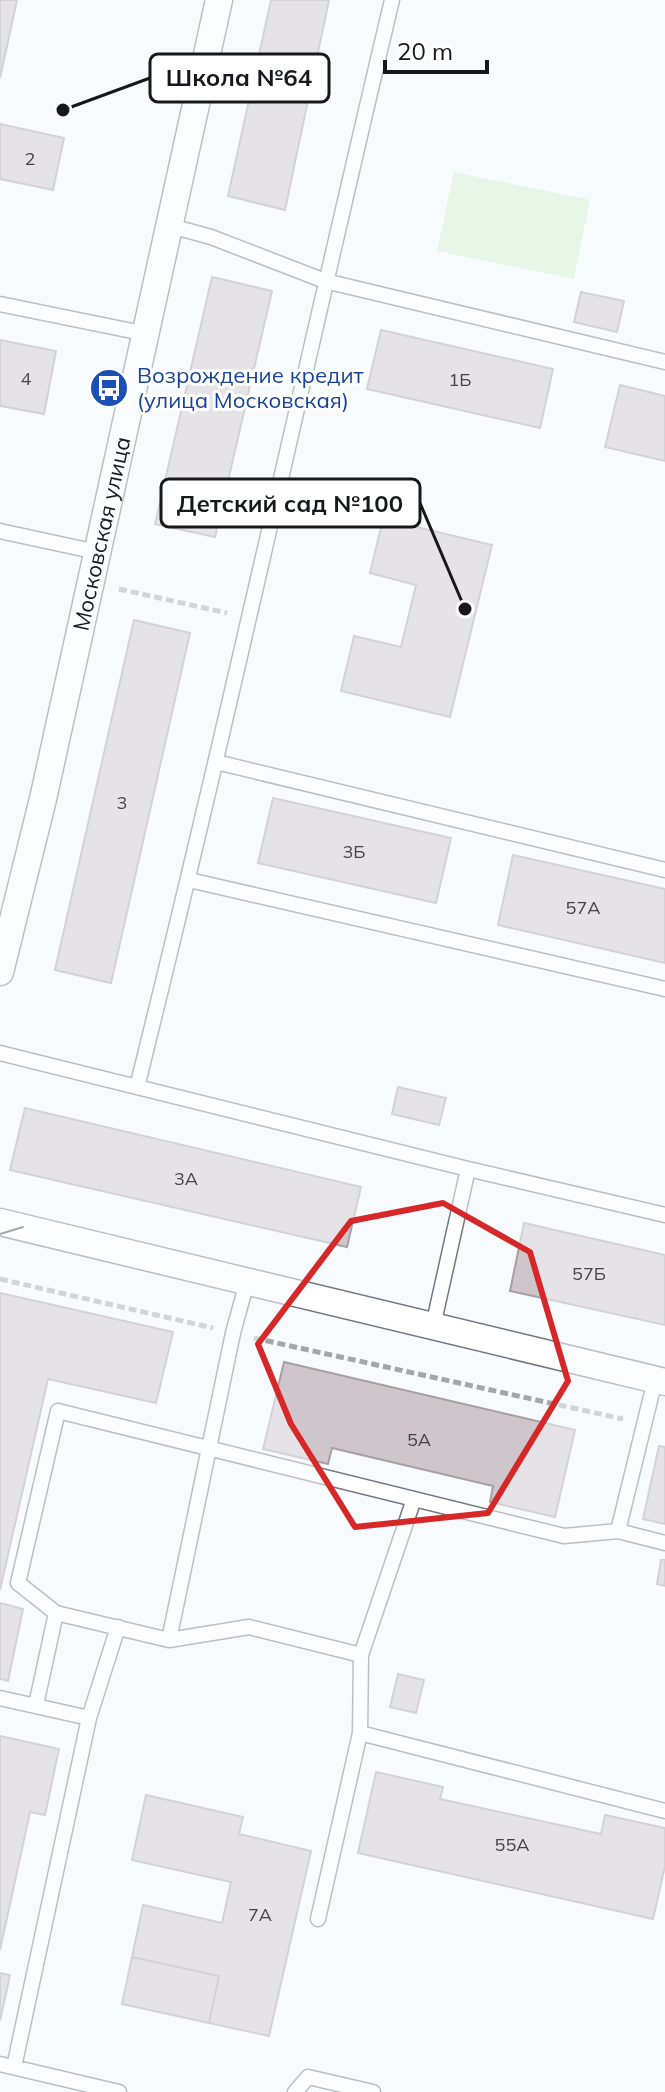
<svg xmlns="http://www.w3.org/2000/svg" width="665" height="2092" font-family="Mulish,sans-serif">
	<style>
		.green { fill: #d1eecb }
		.building { fill: #cfc6cc; stroke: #a79fa4; stroke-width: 2 }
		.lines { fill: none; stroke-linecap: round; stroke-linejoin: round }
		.service-casing { stroke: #71777e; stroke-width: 17 }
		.minor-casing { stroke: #71777e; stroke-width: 29 }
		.path { stroke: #a4a7aa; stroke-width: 5; stroke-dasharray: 8 4; stroke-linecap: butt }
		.service { stroke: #fff; stroke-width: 14 }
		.minor { stroke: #fff; stroke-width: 26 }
		.tram { stroke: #404245; stroke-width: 2 }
		.marked { fill: none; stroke: #d62828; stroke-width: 6; stroke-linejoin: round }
		.labels { text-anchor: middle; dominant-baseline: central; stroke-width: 6; stroke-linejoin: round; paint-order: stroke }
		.number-label { font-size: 18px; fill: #444447 }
		.transit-label { font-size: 22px; fill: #164399; stroke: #fff; text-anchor: start }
		.street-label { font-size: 22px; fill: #16181b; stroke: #fff }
		.leader { fill: none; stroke: #16181b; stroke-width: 3 }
		.callout-dot { fill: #16181b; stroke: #fff; stroke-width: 3 }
		.callout { fill: #fff; stroke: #16181b; stroke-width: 3 }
		.callout-label { font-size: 24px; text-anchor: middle; font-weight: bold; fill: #16181b }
	</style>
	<rect width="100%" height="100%" fill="#f8fbfe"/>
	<!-- green -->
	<path class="green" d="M454,172L590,200L574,279L437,251Z"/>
	<!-- building -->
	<path class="building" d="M0,0H17L0,78Z
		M271,0H329L285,210L228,196Z
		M0,124L64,138L53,190L0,179Z
		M212,277L272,291L215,537L155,524Z
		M581,292L624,301L617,332L574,322Z
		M381,330L553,369L540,428L367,389Z
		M0,340L56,351L44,414L0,406Z
		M620,385L665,396V461L605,447Z
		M383,519L492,545L450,717L341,691L354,636L401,647L416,585L370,573Z
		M134,620L190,633L111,983L55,970Z
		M273,798L451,838L436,903L258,863Z
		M513,855L665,889V963L498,925Z
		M398,1087L446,1098L439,1125L392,1114Z
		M25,1108L361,1187L347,1247L10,1170Z
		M524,1223L665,1255V1325L510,1291Z
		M0,1293L173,1332L156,1403L48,1379L0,1590Z
		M284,1362L575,1430L555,1517L490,1502L493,1486L332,1448L328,1464L263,1449Z
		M659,1446L665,1447V1524L643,1519Z
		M661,1560H665V1586L657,1584Z
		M0,1603L23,1609L8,1681L0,1679Z
		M398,1674L424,1680L416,1713L390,1707Z
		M0,1736L59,1749L45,1815L30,1812L0,1950Z
		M376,1772L443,1787L440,1799L601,1834L605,1815L665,1828V1866L653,1919L358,1853Z
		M146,1795L243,1817L239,1834L311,1851L269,2036L209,2023L219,1976L132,1957L143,1905L222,1923L231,1882L132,1860Z
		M132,1957L219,1976L209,2023L122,2004Z
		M0,1973L10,1975L0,2021Z"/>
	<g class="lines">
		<!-- service casing -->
		<g class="service-casing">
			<path id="service" d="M171,226L211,237L325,281L665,362
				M0,304L147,334
				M0,531L97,552
				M216,762L665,870
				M189,880L665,989
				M0,1053L468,1169L665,1215
				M137,1087C227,726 306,362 392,0
				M247,1282L233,1333L169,1640L56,1613L18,1583L58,1411L564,1536L618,1531
				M433,1326L468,1169
				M655,1380L618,1531L665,1543
				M169,1640L249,1627L361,1655
				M0,1698L89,1718L14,2067
				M36,1705L56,1613
				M89,1718L118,1627
				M360,1733L665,1811
				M318,1919L360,1733L361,1655L414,1499
				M0,2064L119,2092
				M295,2092L308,2077L373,2092"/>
		</g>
		<!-- minor casing -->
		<g class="minor-casing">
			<g id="minor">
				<path id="s1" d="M0,972L43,799L219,0"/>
				<path d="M0,1222L665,1382"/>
			</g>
		</g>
		<!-- path -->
		<path class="path" d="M119,589L227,613
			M0,1279L213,1328
			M254,1338L623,1419"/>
		<!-- service -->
		<use href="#service" class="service"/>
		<!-- minor -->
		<use href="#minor" class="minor"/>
		<!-- tram -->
		<path class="tram" d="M0,1234L23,1227"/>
	</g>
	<!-- marked area -->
	<path d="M0 0H665V2092H0ZM443,1203L530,1252L568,1381L488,1513L355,1527L291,1424L258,1344L351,1221Z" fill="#f8fbfe" fill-opacity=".55" fill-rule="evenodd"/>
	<path class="marked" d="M443,1203L530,1252L568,1381L488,1513L355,1527L291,1424L258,1344L351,1221Z"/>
	<!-- icons -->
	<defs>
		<g id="bus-disc" transform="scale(2)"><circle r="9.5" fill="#1a4fb4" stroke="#fff"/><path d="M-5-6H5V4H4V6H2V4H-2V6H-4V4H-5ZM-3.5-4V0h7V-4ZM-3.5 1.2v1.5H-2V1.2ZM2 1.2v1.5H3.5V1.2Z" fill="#fff"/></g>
	</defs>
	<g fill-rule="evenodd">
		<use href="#bus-disc" x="109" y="388"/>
	</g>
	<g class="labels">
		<!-- number labels -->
		<g class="number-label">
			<text x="30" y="158">2</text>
			<text x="26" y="378">4</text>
			<text x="460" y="379">1Б</text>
			<text x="122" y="802">3</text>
			<text x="354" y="851">3Б</text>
			<text x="583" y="907">57А</text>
			<text x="186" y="1178">3А</text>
			<text x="589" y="1273">57Б</text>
			<text x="419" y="1439">5А</text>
			<text x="512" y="1844">55А</text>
			<text x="260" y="1914">7А</text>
		</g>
		<!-- transit labels -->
		<g class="transit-label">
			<text x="137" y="375">Возрождение кредит<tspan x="137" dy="25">(улица Московская)</tspan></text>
		</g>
		<!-- street labels -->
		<g class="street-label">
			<text stroke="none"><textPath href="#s1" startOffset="450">Московская улица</textPath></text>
		</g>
	</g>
	<!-- callouts -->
	<path class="leader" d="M63 110L150 78M465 609L420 503"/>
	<g class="callout-dot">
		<circle cx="63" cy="110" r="8"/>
		<circle cx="465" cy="609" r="8"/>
	</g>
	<g class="callout">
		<rect x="150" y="54" width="179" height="48" rx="8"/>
		<rect x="161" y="479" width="259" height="48" rx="8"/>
	</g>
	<g class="callout-label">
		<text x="239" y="86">Школа №64</text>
		<text x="290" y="512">Детский сад №100</text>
	</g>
	<!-- scale -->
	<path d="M385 60v12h102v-12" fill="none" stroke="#16181b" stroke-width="4"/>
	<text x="397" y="60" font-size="24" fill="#16181b" stroke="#ffffff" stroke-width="6" paint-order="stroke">20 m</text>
</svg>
